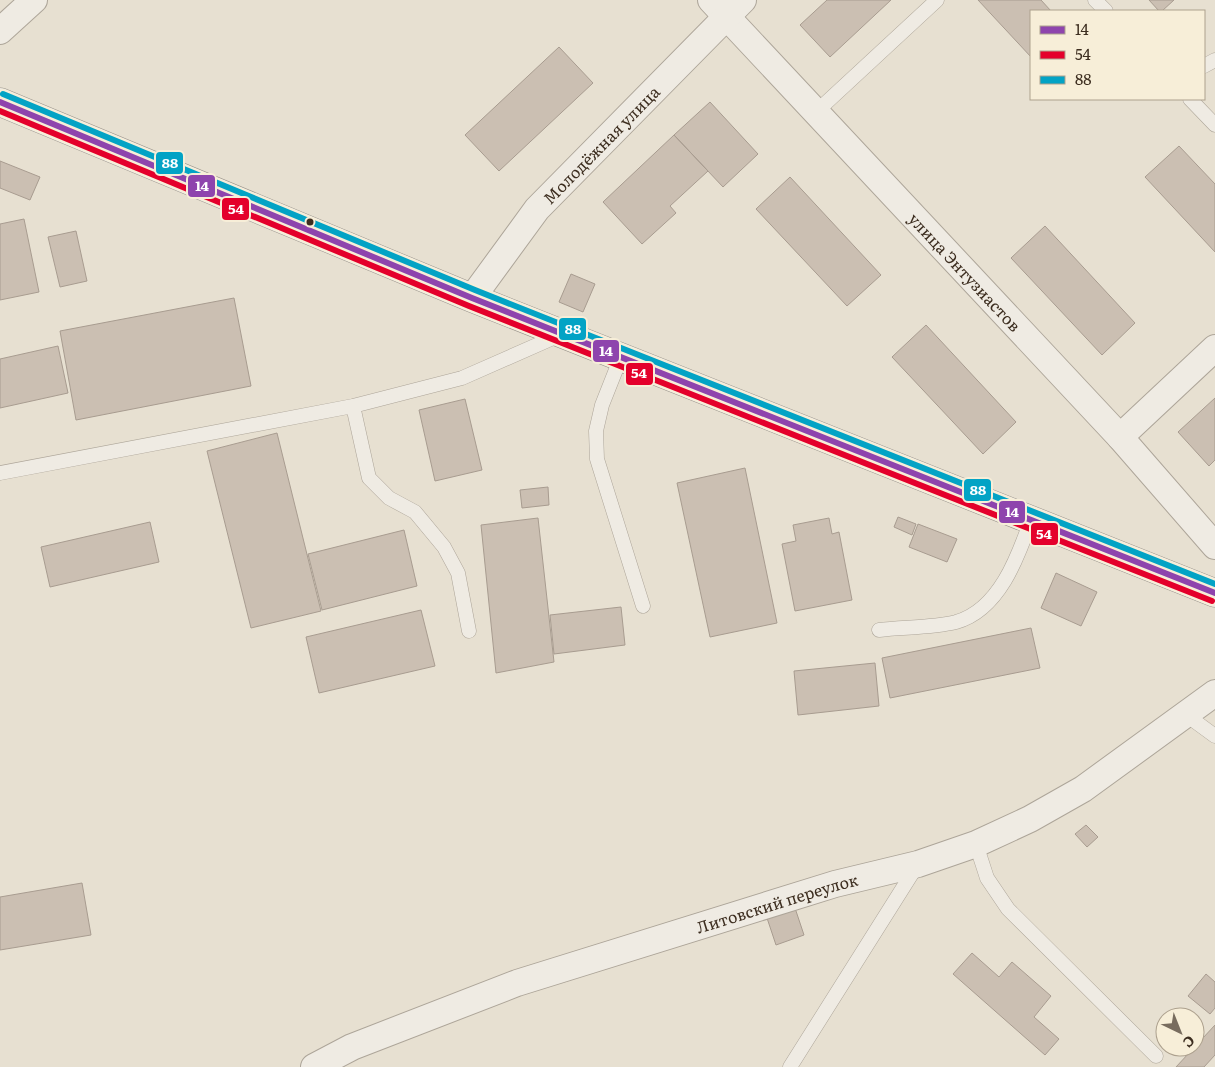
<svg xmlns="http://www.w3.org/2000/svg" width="1215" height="1067" font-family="Literata,serif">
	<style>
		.building { fill: #cbbfb2; stroke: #a89c90 }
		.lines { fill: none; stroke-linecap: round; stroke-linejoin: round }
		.service-casing { stroke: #ada599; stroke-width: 15 }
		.minor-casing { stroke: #ada599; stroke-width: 28 }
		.secondary-casing { stroke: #9c958a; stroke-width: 29 }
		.service { stroke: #efebe3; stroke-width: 14 }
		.minor { stroke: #efebe3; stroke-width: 26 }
		.secondary { stroke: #efebe3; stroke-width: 28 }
		.bus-1-casing { stroke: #f7eed8; stroke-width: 10 }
		.bus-2-casing { stroke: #f7eed8; stroke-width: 10 }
		.bus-3-casing { stroke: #f7eed8; stroke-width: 10 }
		.bus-1 { stroke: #8e44ad; stroke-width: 6 }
		.bus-2 { stroke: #e4002b; stroke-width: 6 }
		.bus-3 { stroke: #03a3c5; stroke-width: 6 }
		.bus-dot { fill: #3d2e20; stroke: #f7eed8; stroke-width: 2 }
		.labels { text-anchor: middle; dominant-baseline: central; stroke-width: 4; stroke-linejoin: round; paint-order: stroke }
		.street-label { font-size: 16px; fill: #3d2e20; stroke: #f7eed8 }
		.line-badge { stroke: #f7eed8; stroke-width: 2 }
		.badge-label { font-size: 14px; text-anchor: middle; font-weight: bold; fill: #fff }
	</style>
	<rect width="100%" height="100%" fill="#e7e0d1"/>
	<!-- building -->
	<path class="building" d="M827,0H891L830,57L800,25Z
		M978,0H1041L1051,11H1031V57Z
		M1149,0H1174L1162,11H1159Z
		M559,47L593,83L499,171L465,135Z
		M710,102L758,154L723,187L674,135Z
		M674,135L708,171L670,206L676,213L642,244L603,202Z
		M1179,146L1215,184V252L1145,177Z
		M0,161L40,177L30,200L0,188Z
		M790,177L881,275L847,306L756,209Z
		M24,219L39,292L0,300V224Z
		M1045,226L1135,323L1102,355L1011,258Z
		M76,231L87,281L60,287L48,237Z
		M571,274L595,284L583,312L559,302Z
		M234,298L251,386L76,420L60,331Z
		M926,325L1016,422L983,454L892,357Z
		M58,346L68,393L0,408V359Z
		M1215,398V460L1209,466L1178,432Z
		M465,399L482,470L435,481L419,410Z
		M277,433L321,611L251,628L207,451Z
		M745,468L777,623L710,637L677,483Z
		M548,487L549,505L522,508L520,490Z
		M898,517L916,524L912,535L894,527Z
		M538,518L554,662L496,673L481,525Z
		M829,518L832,534L839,532L852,600L795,611L782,544L796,541L793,525Z
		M150,522L159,562L50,587L41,547Z
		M918,524L957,539L947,562L909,547Z
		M404,530L417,586L322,610L308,554Z
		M1056,573L1097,592L1081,626L1041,608Z
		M621,607L625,645L554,654L550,615Z
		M421,610L435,666L319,693L306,637Z
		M1031,628L1040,668L890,698L882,658Z
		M875,663L879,706L798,715L794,671Z
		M1086,825L1098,837L1087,847L1075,834Z
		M82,883L91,935L0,950V897Z
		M795,908L804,935L776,945L767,918Z
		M972,953L999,977L1012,962L1051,996L1034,1017L1059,1039L1045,1055L953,974Z
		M1206,974L1215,982V1008L1210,1014L1188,996Z
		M1215,1025V1055L1204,1067H1176Z"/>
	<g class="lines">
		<!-- service casing -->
		<g class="service-casing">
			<path id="service" d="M1095,0L1106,11
				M1204,66L1215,60
				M1190,99L1215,125
				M815,113L937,0
				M621,357L602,405L596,431L597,459L643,606
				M353,406L369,478L389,498L415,512L444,547L458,573L469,631
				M0,473L353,406L462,378L562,334
				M879,630C903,627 932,628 956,622C999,610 1018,557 1031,520
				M1185,714L1215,736
				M976,844L987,878L1008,909L1156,1056
				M790,1067L918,864"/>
		</g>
		<!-- minor casing -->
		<g class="minor-casing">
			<g id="minor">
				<path id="s1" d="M711,0L1120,437L1215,546"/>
				<path d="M0,31L34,0"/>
				<path id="s2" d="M472,298L537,209L743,0"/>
				<path d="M1120,437L1215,348"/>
				<path id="s3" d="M314,1067L352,1047L517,983L835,884L918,864L976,844L1030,819L1083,789L1215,693"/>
			</g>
		</g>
		<!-- secondary casing -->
		<g class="secondary-casing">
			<path id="secondary" d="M0,102L472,298L1215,593"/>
		</g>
		<!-- service -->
		<use href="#service" class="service"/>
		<!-- minor -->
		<use href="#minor" class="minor"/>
		<!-- secondary -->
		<use href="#secondary" class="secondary"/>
		<!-- bus-1 casing -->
		<g class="bus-1-casing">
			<path id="bus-1" d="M0,102L472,298L1215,593"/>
		</g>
		<!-- bus-2 casing -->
		<g class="bus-2-casing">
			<path id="bus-2" d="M0,111L469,306L1212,601"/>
		</g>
		<!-- bus-3 casing -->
		<g class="bus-3-casing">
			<path id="bus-3" d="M3,94L475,290L1215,584"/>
		</g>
		<!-- bus-1 -->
		<use href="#bus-1" class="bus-1"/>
		<!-- bus-2 -->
		<use href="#bus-2" class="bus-2"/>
		<!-- bus-3 -->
		<use href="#bus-3" class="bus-3"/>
	</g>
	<!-- markers -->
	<circle class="bus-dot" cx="310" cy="222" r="4.5"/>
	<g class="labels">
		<!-- street labels -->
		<g class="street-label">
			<text stroke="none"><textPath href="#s2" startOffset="201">Молодёжная улица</textPath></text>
			<text stroke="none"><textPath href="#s1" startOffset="372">улица Энтузиастов</textPath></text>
			<text stroke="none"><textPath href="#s3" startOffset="492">Литовский переулок</textPath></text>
		</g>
	</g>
	<g class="line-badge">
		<rect x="155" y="151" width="29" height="24" rx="5" fill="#03a3c5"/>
		<rect x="187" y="174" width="29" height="24" rx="5" fill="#8e44ad"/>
		<rect x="221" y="197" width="29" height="24" rx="5" fill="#e4002b"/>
		<rect x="558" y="317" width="29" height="24" rx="5" fill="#03a3c5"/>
		<rect x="592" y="339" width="28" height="24" rx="5" fill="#8e44ad"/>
		<rect x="625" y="362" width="29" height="24" rx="5" fill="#e4002b"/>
		<rect x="963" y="478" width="29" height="24" rx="5" fill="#03a3c5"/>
		<rect x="998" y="500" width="28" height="24" rx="5" fill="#8e44ad"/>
		<rect x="1030" y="522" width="29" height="24" rx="5" fill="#e4002b"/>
	</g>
	<g class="badge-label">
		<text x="170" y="168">88</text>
		<text x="202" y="191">14</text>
		<text x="236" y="214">54</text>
		<text x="573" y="334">88</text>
		<text x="606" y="356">14</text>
		<text x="639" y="378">54</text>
		<text x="978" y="495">88</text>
		<text x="1012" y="517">14</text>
		<text x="1044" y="539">54</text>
	</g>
	<!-- legend -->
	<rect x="1030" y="10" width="175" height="90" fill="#f7eed8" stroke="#ada18e"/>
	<rect x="1040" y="26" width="25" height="8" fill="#8e44ad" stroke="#ada18e"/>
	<text x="1075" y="35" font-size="15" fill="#3d2e20">14</text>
	<rect x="1040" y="51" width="25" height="8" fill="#e4002b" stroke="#ada18e"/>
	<text x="1075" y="60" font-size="15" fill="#3d2e20">54</text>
	<rect x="1040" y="76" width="25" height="8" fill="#03a3c5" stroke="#ada18e"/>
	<text x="1075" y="85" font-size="15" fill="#3d2e20">88</text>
	<!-- north arrow -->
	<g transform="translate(1180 1032) rotate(137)"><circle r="24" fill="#f7eed8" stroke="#ada18e"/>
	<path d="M0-4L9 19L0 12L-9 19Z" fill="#786c5e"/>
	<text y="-8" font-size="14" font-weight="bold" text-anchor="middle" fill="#3d2e20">С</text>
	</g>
</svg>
